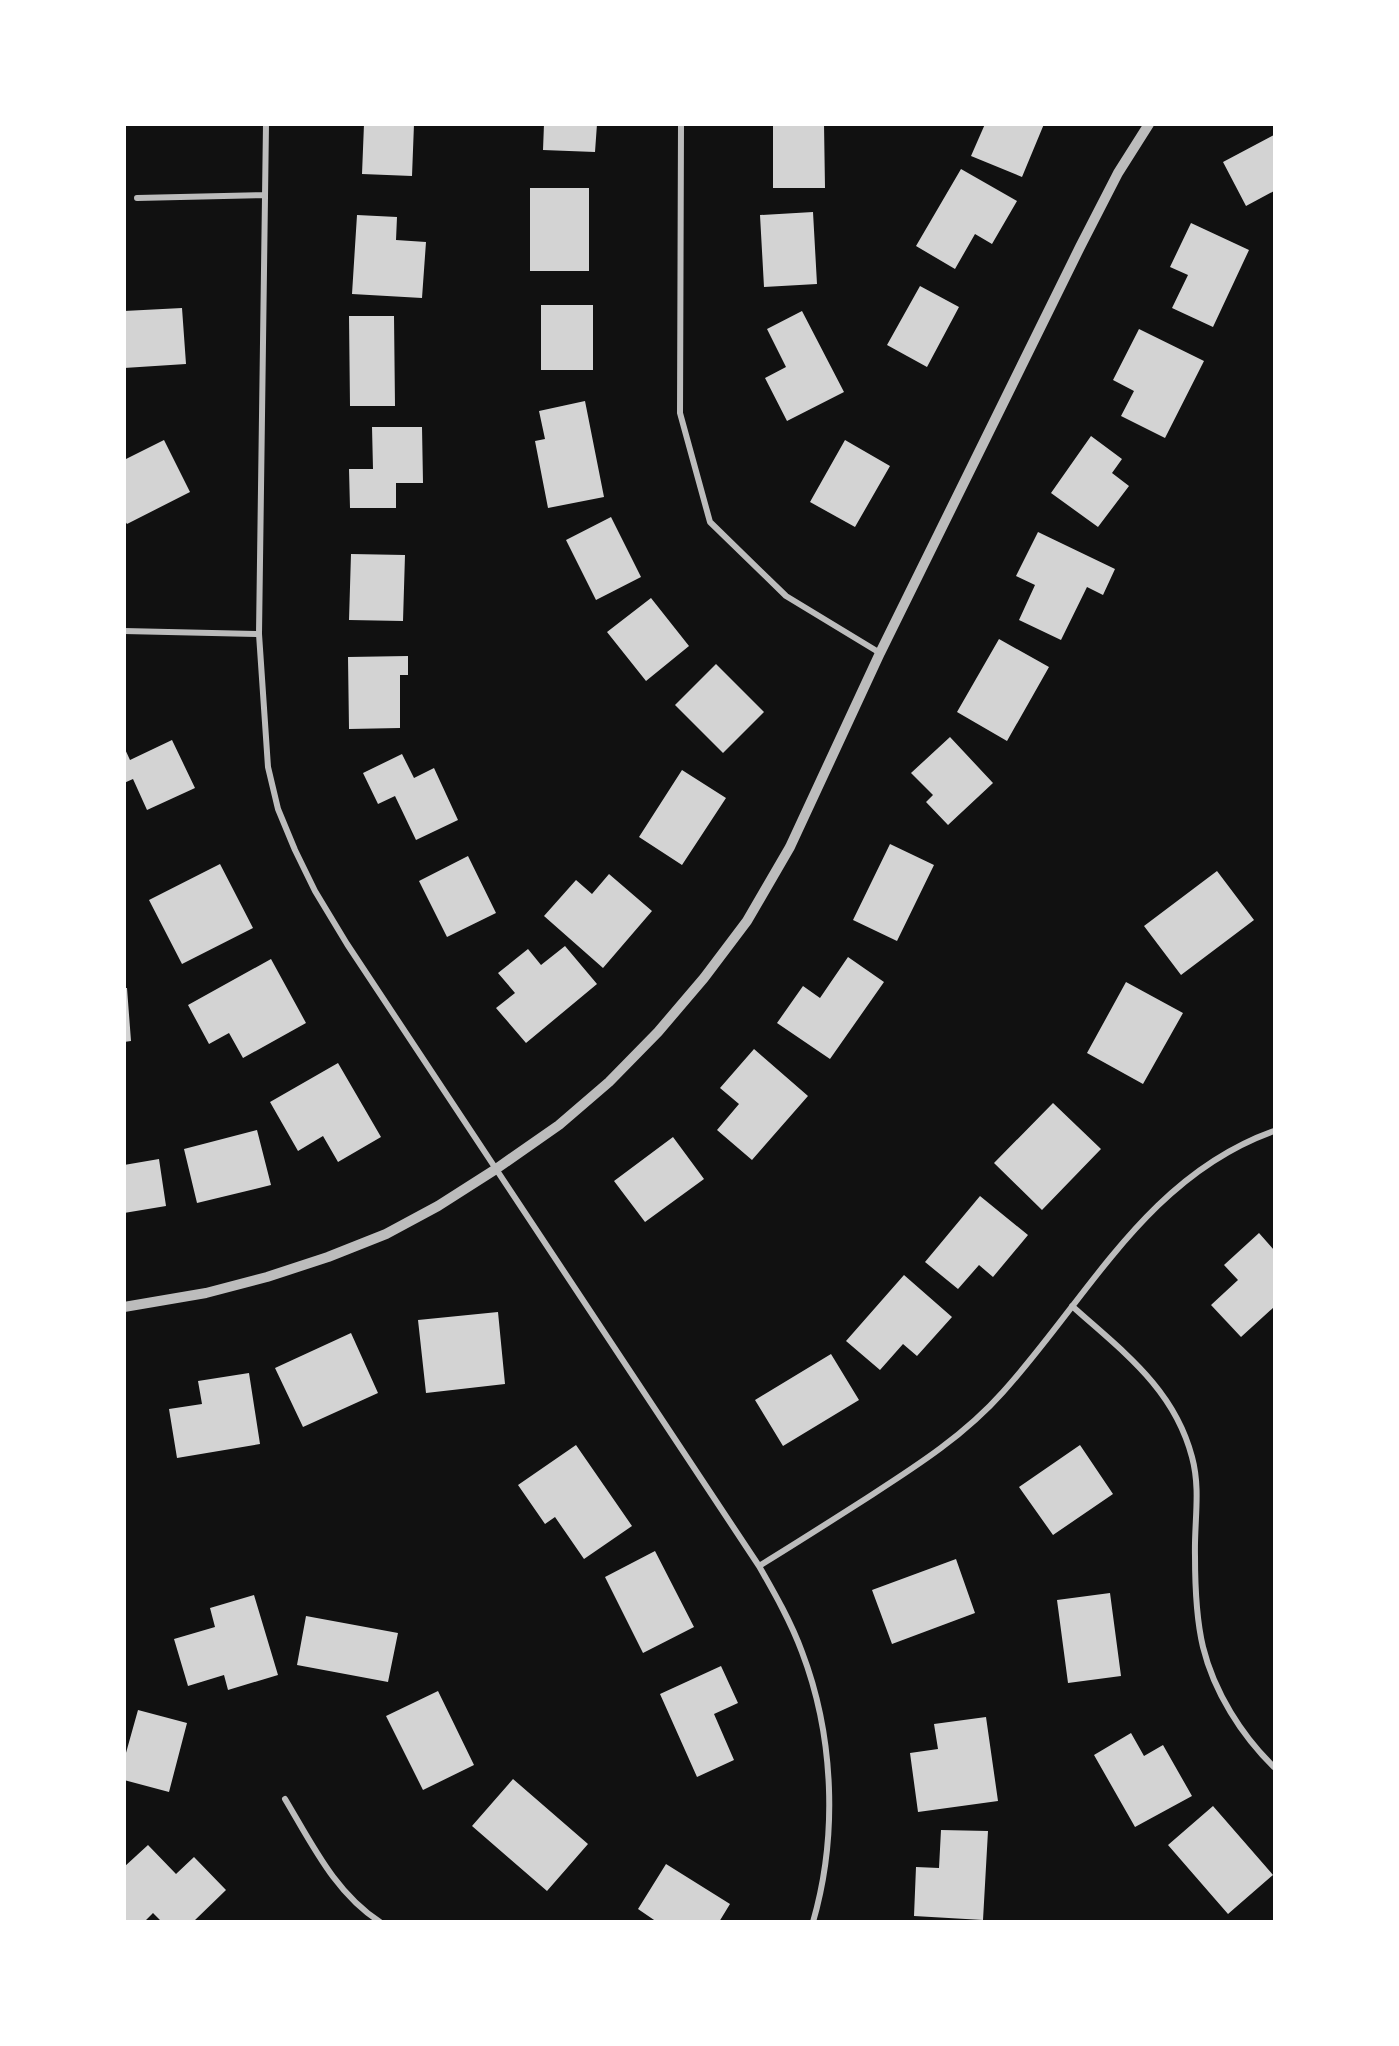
<svg xmlns="http://www.w3.org/2000/svg" width="1399" height="2046" font-family="Commissioner,sans-serif">
	<style>
		.building { fill: #d3d3d3 }
		.lines { fill: none; stroke-linecap: round; stroke-linejoin: round }
		.minor { stroke: #bcbcbc; stroke-width: 6 }
		.tertiary { stroke: #bcbcbc; stroke-width: 10 }
	</style>
	<rect width="100%" height="100%" fill="#111"/>
	<!-- building -->
	<path class="building" d="M364,124H414L412,176L362,174Z
		M544,124H597L595,152L543,150Z
		M773,124H824L825,188H773Z
		M985,124H1044L1022,177L971,156Z
		M1274,135V191L1246,206L1223,162Z
		M961,169L1017,201L992,244L975,234L955,269L916,246Z
		M530,188H589V271H530Z
		M813,212L817,284L764,287L760,215Z
		M357,215L397,217L396,240L426,242L422,298L352,294Z
		M1191,223L1249,250L1213,327L1172,308L1188,275L1170,267Z
		M920,286L959,307L927,367L887,345Z
		M541,305H593V370H541Z
		M182,308L186,364L124,368V311Z
		M802,311L844,392L787,421L765,378L786,367L767,329Z
		M349,316H394L395,406H350Z
		M1139,329L1204,361L1165,438L1121,416L1134,391L1113,380Z
		M585,401L604,497L548,508L535,441L545,439L539,411Z
		M372,427H422L423,483H396V508H350L349,469H373Z
		M1091,436L1122,459L1112,473L1129,486L1098,527L1051,493Z
		M164,440L190,492L127,524L124,520V460Z
		M845,440L890,466L855,527L810,502Z
		M611,517L641,577L596,600L566,540Z
		M1038,532L1115,569L1103,595L1087,587L1061,640L1019,620L1035,585L1016,576Z
		M351,554L405,555L403,621L349,620Z
		M651,598L689,646L646,681L607,632Z
		M999,639L1049,667L1007,741L957,712Z
		M408,656V675H400V728L349,729L348,657Z
		M716,664L764,712L723,753L675,705Z
		M950,737L993,783L948,825L926,802L933,795L911,773Z
		M172,740L195,788L147,810L133,779L124,783V747L130,760Z
		M402,754L414,778L434,768L458,820L416,840L395,796L378,804L363,773Z
		M682,770L726,798L682,865L639,837Z
		M890,844L934,865L897,941L853,920Z
		M468,856L496,913L447,937L419,881Z
		M220,864L253,928L182,964L149,900Z
		M1217,871L1254,920L1181,975L1144,926Z
		M609,874L652,911L603,968L544,916L576,880L592,894Z
		M565,946L597,984L526,1043L496,1008L515,993L498,973L528,949L541,965Z
		M848,957L884,982L830,1059L777,1023L803,986L820,998Z
		M271,959L306,1023L243,1058L229,1033L209,1044L188,1005Z
		M1126,982L1183,1013L1143,1084L1087,1053Z
		M124,988H127L131,1041L124,1042Z
		M754,1049L808,1096L752,1160L717,1130L739,1104L720,1088Z
		M338,1063L381,1137L338,1162L323,1136L298,1151L270,1102Z
		M1053,1103L1101,1149L1042,1210L994,1163Z
		M257,1130L271,1185L197,1203L184,1149Z
		M673,1137L704,1179L645,1222L614,1181Z
		M159,1159L166,1206L124,1213V1165Z
		M980,1196L1028,1235L993,1277L979,1265L958,1289L925,1262Z
		M1259,1233L1274,1250V1307L1241,1337L1211,1305L1238,1280L1224,1265Z
		M904,1275L952,1317L917,1356L903,1344L880,1370L846,1341Z
		M498,1312L505,1384L426,1393L418,1320Z
		M351,1333L378,1393L303,1427L275,1368Z
		M831,1354L859,1400L783,1446L755,1400Z
		M249,1373L260,1444L177,1458L169,1409L202,1404L198,1381Z
		M576,1445L632,1526L584,1559L555,1517L545,1524L518,1485Z
		M1080,1445L1113,1494L1053,1535L1019,1487Z
		M655,1551L694,1627L643,1653L605,1577Z
		M956,1559L975,1613L892,1644L872,1590Z
		M1110,1593L1121,1676L1068,1683L1057,1600Z
		M254,1595L278,1675L228,1690L224,1675L188,1686L174,1639L215,1627L210,1608Z
		M306,1616L398,1633L388,1682L297,1665Z
		M721,1666L738,1703L714,1714L734,1760L697,1777L660,1694Z
		M438,1691L474,1765L423,1790L386,1716Z
		M138,1710L187,1723L169,1792L124,1780V1760Z
		M986,1717L998,1801L918,1812L910,1753L938,1749L934,1724Z
		M1131,1733L1144,1756L1163,1745L1192,1796L1135,1827L1094,1755Z
		M513,1779L588,1844L547,1891L472,1826Z
		M1213,1806L1273,1875L1228,1914L1168,1845Z
		M941,1830L988,1831L983,1920L914,1916L916,1867L939,1868Z
		M148,1845L176,1874L194,1857L226,1890L193,1922H162L153,1913L144,1922H124V1867Z
		M666,1864L730,1904L719,1922H657L638,1909Z"/>
	<g class="lines">
		<!-- minor -->
		<path class="minor" d="M266,124L259,634L268,767L278,809L295,850L315,891L347,944L759,1566C775,1594 791,1622 802,1652C834,1736 838,1836 813,1922
			M681,124L680,413L710,522L786,596L880,653
			M137,198L265,195
			M124,631L259,634
			M1072,1306C1122,1351 1174,1388 1192,1457C1201,1490 1194,1522 1195,1556C1195,1582 1197,1622 1203,1647C1214,1692 1242,1736 1274,1767
			M759,1566C795,1544 831,1521 867,1498C915,1467 964,1436 1003,1392C1088,1298 1147,1176 1274,1131
			M285,1799C312,1844 335,1893 380,1922"/>
		<!-- tertiary -->
		<path class="tertiary" d="M124,1307L206,1293L267,1277L328,1257L386,1234L438,1206L496,1169L559,1125L609,1082L658,1032L704,978L747,921L790,847L880,653L1080,247L1118,173L1149,124"/>
	</g>
	<!-- border -->
	<rect width="1399" height="2046" fill="none" stroke="#ffffff" stroke-width="252"/>
</svg>
